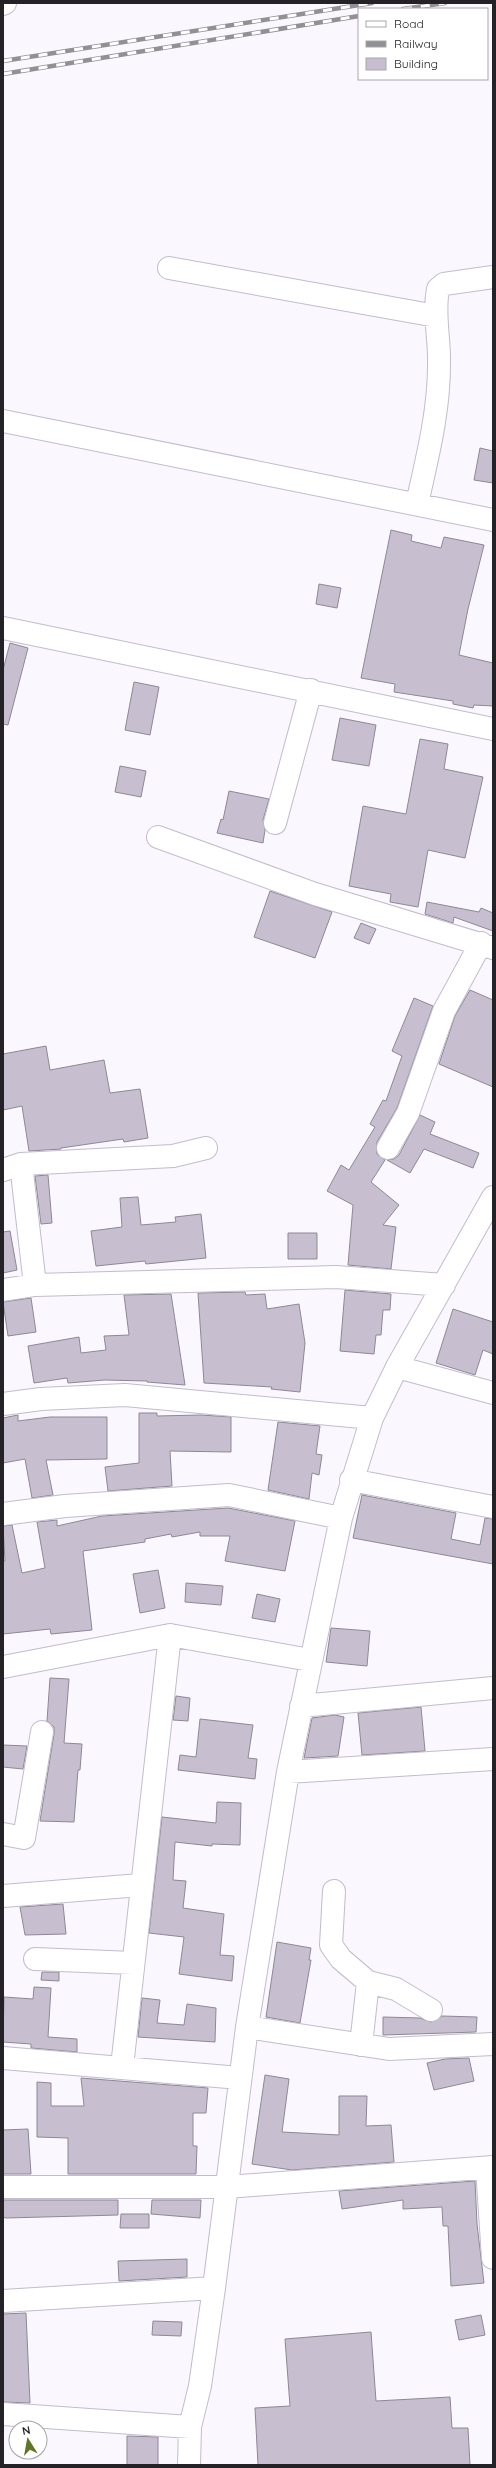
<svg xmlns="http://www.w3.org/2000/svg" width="496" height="2468" font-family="Quicksand,sans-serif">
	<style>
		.building { fill: #c7bfcf; stroke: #8e8896 }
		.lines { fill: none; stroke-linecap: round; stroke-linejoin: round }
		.minor-casing { stroke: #c3bccc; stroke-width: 24 }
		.minor { stroke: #fff; stroke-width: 22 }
		.rail-casing { stroke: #928f95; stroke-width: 4.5 }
		.rail { stroke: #fff; stroke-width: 3; stroke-dasharray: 9; stroke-linecap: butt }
	</style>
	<rect width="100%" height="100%" fill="#faf7fe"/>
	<!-- building -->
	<path class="building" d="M480,448L493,451V483L474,480Z
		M391,530L412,535L411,541L441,548L444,537L484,545L468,609L459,655L493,663V706L474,705L473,708L453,704V701L394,692L395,684L361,678Z
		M319,584L341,588L337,608L316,604Z
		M10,643L28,648L8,725L3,724V670Z
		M134,682L159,687L150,735L125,730Z
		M340,718L376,725L369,766L332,760Z
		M420,739L448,744L444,769L483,777L465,858L428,850L418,907L390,902L391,894L349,886L363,806L406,814Z
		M120,766L146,771L141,797L115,792Z
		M229,791L269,799L263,820L265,830L263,843L217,833L221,819L223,820Z
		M270,891L332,912L315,958L254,937Z
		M427,902L479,912L481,908L493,913V931L454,917L453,923L425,914Z
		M361,923L376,929L369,944L354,938Z
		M470,990L493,1000V1087L439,1064L455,1016Z
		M414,998L433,1006L397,1108L377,1142V1154L385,1160L371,1182L399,1205L383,1225L396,1227L391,1269L348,1265L353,1205L327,1191L341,1165L349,1170L375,1127L370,1124L383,1100L386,1101L402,1056L392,1051Z
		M46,1046L50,1070L104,1060L110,1093L140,1089L148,1138L124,1142L123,1139L61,1148V1149L29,1151L22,1106L3,1110V1054Z
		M420,1115L435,1122L430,1134L479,1153L473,1168L424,1149L410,1173L387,1160L394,1159L399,1155Z
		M48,1175L52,1223L41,1224L35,1176Z
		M138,1197L141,1225L176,1222L175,1217L201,1214L206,1258L146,1264L145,1261L96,1266L91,1231L122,1227L120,1198Z
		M10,1231L17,1270L3,1273V1232Z
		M288,1233H317V1259H288Z
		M345,1290L391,1294L390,1310H383L381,1335H376L374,1354L340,1351Z
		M245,1292L246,1295L265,1294L267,1309L299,1304L305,1343L300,1392L271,1389L272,1387L204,1383L198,1293Z
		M171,1294L185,1385L147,1382V1381L105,1380L68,1383L67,1378L34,1383L28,1346L79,1337L81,1353L106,1350L104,1336L129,1335L124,1295Z
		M31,1298L36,1332L8,1336L3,1302Z
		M453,1309L493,1322V1354L483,1350L475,1375L436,1363Z
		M139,1413H157V1416L201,1415L231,1417V1452L170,1451L172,1486L108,1491L105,1467L139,1463Z
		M18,1415V1421L50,1417H107V1459L46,1460L53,1495L32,1498L25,1459L3,1463V1418Z
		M278,1422L320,1426L316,1454L322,1455L319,1475L312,1473L309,1499L268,1490Z
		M362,1495L456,1513L451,1539L480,1545L485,1518L493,1519V1564L353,1538Z
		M228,1508L295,1521L285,1571L225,1561L230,1536H200V1532L172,1537L171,1534L145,1539V1542L83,1551L92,1630L51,1634L50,1629L3,1634V1561H5L3,1526L12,1525L22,1573L45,1568L37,1522L57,1520V1526L102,1516Z
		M158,1570L165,1608L140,1613L133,1574Z
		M186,1583L223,1586L221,1605L185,1602Z
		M257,1594L280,1599L275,1622L252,1618Z
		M331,1628L370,1631L367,1666L326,1662Z
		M50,1678L69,1679L64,1743L82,1744L80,1770H78L74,1822L40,1821L54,1734V1727L47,1721Z
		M176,1696L190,1698L188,1721L173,1720Z
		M421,1707L425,1751L362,1755L358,1713Z
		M335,1715L344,1717L338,1756L304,1758L312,1718Z
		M200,1719L253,1725L248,1758L257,1759L255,1779L178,1770L180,1755L196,1757Z
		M3,1745L27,1746L23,1769L3,1767Z
		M217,1802L241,1803L240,1845L212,1844V1846L175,1842L173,1880L186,1881L183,1908L224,1914L220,1955L234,1956L232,1981L179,1974L184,1937L149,1933L162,1817L216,1823Z
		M63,1904L66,1934L25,1935L20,1907Z
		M277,1942L311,1948L309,1960H311L300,2023L266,2017Z
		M42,1972H59V1981L41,1980Z
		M34,1987L51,1988L48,2037L77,2039V2052L31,2048V2044L3,2042L4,1997L33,1999Z
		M142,1998L160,2000L157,2023L184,2025L187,2004L216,2008L215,2042L138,2037Z
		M442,2016L477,2017L476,2032L383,2035V2017L420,2018L431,2022Z
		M469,2058L474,2081L434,2090L427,2063L445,2059Z
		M265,2075L289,2079L282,2132L339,2135V2096H367L366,2126L391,2125L394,2162L292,2170L252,2164Z
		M81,2078L208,2088L206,2113H193V2146H197L196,2174H68V2138L37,2137V2082L51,2083V2106H84Z
		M28,2129L31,2174H3V2130Z
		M475,2181L477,2224L484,2283L451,2286L448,2226H443L442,2207L403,2209V2200L342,2209L339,2191Z
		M3,2200H118V2215L6,2218L3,2217Z
		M152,2200H201L200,2218L151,2214Z
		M121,2214H149V2228H120Z
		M187,2259V2277L119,2281L118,2261Z
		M26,2313L30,2403L3,2402V2314Z
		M481,2315L485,2335L459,2340L455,2320Z
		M153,2321L182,2322L181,2336L152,2335Z
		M371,2332L376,2401L450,2397L452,2428H468L470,2465H258L255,2408L290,2406L285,2339Z
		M127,2436L158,2437V2465H127Z"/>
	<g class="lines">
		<!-- minor casing -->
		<g class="minor-casing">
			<path id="minor" d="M3,4L5,3
				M169,268L436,316
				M3,421L493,520
				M417,504C427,458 439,413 439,365C440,339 433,314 438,289L444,284L493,277
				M3,628L493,729
				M275,823L311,690
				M158,837L315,894L493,948
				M388,1148L408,1113L444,1011L481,943
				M21,1164L35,1285
				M3,1170L21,1164L173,1156L206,1148
				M3,1290L35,1285L336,1277L444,1285
				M397,1367L493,1393
				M3,1404L41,1399L125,1395L372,1418
				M351,1480L493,1507
				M3,1514L65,1506L229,1495L341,1518
				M3,1667L170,1635L310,1660
				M301,1706L493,1688
				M288,1772L493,1759
				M3,1834L24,1838L42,1732
				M334,1891L331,1945L341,1959L368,1982L396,1989L431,2010
				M3,1896L140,1885
				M35,1959L133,1963
				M247,2027L389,2049L493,2044
				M361,2045L368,1982
				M3,2058L240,2078
				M122,2067L170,1635
				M487,2168L493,2258
				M3,2187H227L493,2167
				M3,2301L214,2288
				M3,2414L190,2427
				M189,2465L190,2427L200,2386L214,2288L247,2027L288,1772L341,1518L372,1418L397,1367L493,1197"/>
		</g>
		<!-- minor -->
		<use href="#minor" class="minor"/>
		<!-- rail casing -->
		<g class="rail-casing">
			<path id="rail" d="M403,9L445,3
				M3,61L372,3
				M3,74L359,16"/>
		</g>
		<!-- rail -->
		<use href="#rail" class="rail"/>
	</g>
	<!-- border -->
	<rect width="496" height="2468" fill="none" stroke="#242127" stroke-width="8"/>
	<!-- legend -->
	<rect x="358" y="8" width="130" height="72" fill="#ffffff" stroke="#a7a6a9"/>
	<rect x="366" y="21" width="20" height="6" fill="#ffffff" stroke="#a7a6a9"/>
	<text x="394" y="28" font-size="12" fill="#242127">Road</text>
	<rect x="366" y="41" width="20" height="6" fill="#928f95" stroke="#a7a6a9"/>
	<text x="394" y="48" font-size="12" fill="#242127">Railway</text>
	<rect x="366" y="58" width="20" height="12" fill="#c7bfcf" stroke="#a7a6a9"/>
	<text x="394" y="68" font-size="12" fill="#242127">Building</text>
	<!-- north arrow -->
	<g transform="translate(28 2440) rotate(349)"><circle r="19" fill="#ffffff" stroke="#a7a6a9"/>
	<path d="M0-3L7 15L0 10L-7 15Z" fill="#607526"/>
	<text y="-6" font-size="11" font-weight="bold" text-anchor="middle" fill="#242127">N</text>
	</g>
</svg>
